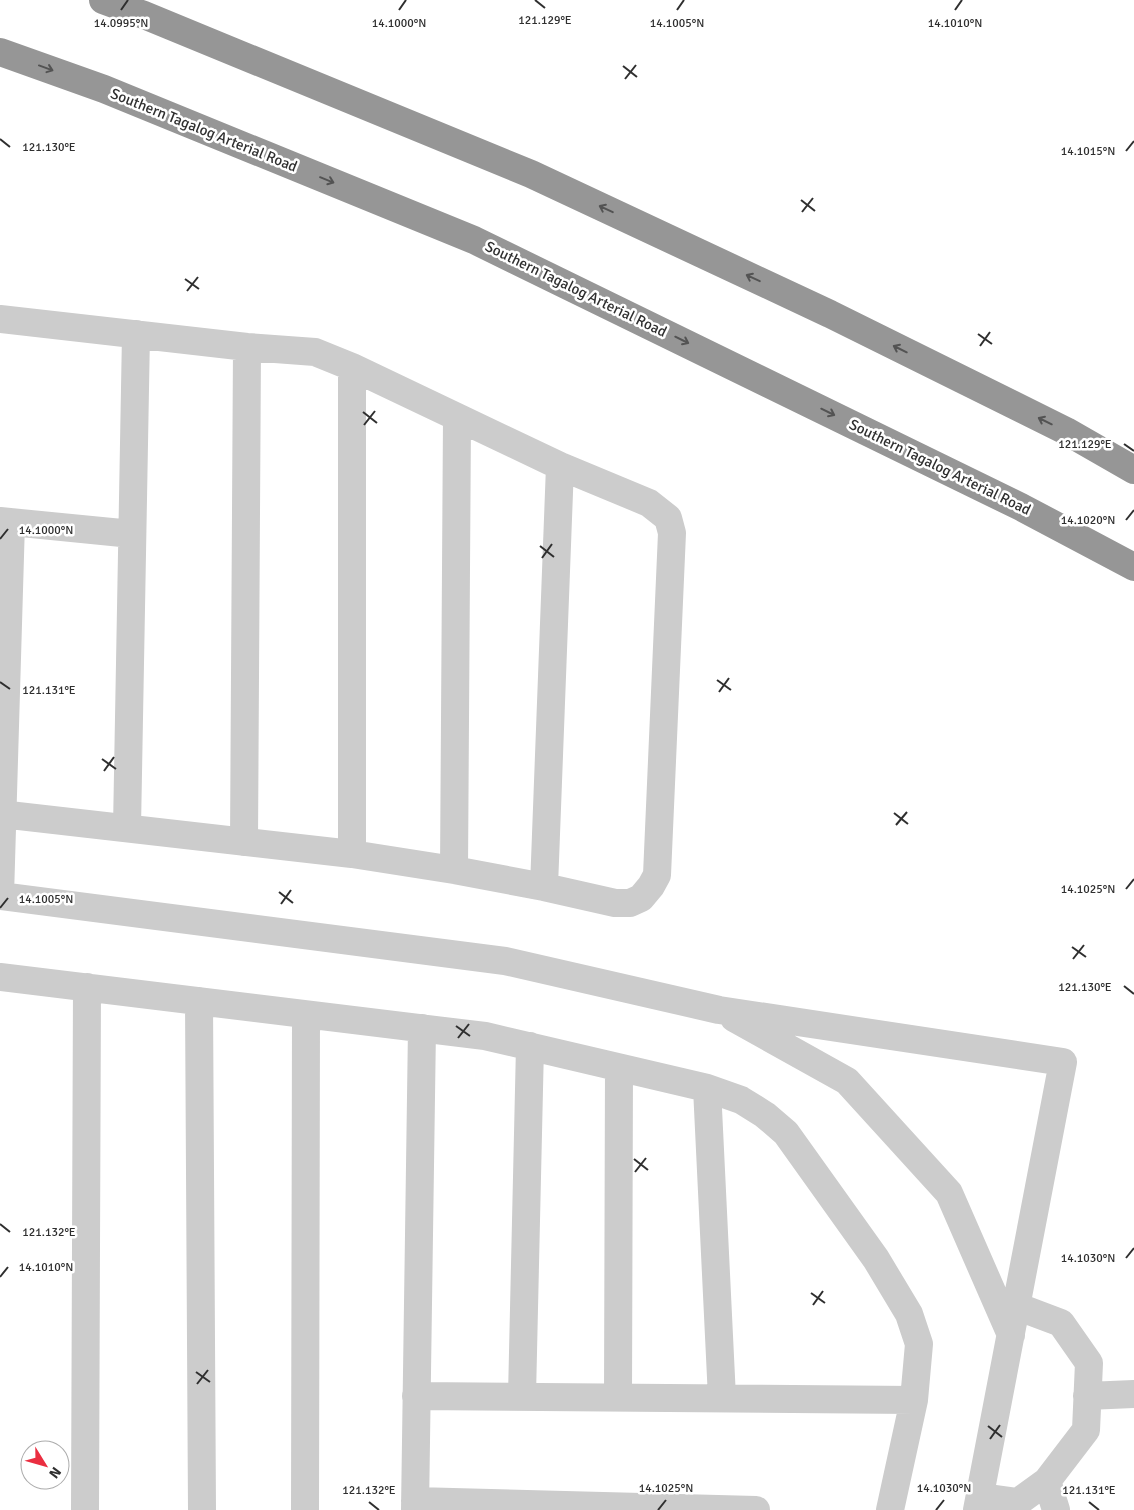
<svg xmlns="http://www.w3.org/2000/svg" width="1134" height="1510" font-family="Signika,sans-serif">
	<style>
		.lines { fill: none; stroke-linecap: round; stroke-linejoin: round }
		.street { stroke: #ccc; stroke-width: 28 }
		.highway { stroke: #969696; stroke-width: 28 }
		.oneway { stroke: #535353 }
		.ticks { fill: none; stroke: #2f2f2f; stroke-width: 2 }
		.labels { text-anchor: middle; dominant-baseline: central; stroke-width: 5; stroke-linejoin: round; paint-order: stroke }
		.street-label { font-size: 15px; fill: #2f2f2f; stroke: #fff }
		.ticks-label { font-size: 12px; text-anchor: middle; fill: #2f2f2f; stroke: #fff; stroke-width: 5; stroke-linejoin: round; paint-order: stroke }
	</style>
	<rect width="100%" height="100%" fill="#fff"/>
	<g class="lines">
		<!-- street -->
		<path class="street" d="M0,319L247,347L315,352L352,367L560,466L649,503L668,518L672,533L657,875L651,886L641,898L630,903H615L544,887L454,870L352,854L0,814
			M0,521L132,534
			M127,828L136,334
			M244,842L247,347
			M352,854V367
			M454,870L457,418
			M544,887L560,466
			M0,896L505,961L719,1010L1063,1062L977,1510
			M0,896L11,522
			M0,977L485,1036L707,1088L741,1100L765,1115L786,1133L876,1259L909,1314L919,1344L914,1400L890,1510
			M199,1001L202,1510
			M734,1018L847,1081L949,1193L1011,1335
			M707,1088L722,1398
			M416,1396L914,1400
			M522,1396L530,1046
			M1087,1396L1134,1394
			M618,1397L619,1068
			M1047,1481L1056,1510
			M980,1497L1018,1502L1047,1481L1086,1430L1089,1363L1061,1323L1016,1306
			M415,1501L756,1510
			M85,1510L87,987
			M305,1510L306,1015
			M415,1510L422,1028"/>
		<!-- highway -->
		<path class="highway" d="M103,0L144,15L531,174L830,314L1066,431L1134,470
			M0,52L104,89L474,240L1021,507L1134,567"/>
	</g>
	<!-- one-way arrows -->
	<defs><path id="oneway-shaft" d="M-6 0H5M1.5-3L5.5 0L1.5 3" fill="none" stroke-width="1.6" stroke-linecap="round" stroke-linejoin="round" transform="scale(1.25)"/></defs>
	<g class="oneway">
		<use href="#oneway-shaft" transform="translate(46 68) rotate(20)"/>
		<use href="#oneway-shaft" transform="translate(327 180) rotate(22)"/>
		<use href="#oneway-shaft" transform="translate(606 209) rotate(-155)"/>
		<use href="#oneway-shaft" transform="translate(753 278) rotate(-155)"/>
		<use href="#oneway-shaft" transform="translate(682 340) rotate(26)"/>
		<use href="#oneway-shaft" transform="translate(900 349) rotate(-154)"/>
		<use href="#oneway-shaft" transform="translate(828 412) rotate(26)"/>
		<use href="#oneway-shaft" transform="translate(1045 421) rotate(-154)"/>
	</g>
	<!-- ticks -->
	<path class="ticks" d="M535,0L545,8M121,10L128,0M399,10L406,0M677,10L684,0M955,10L962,0M623,66L637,77M625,79L636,65M0,139L10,147M1126,151L1134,141M801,200L815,211M802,212L813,198M185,279L199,289M187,291L198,277M978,334L992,344M980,346L990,332M363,412L377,423M364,425L375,411M1124,444L1134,451M1126,520L1134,510M0,539L8,529M540,546L554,557M542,558L552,544M717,680L731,690M0,682L10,689M719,692L729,678M102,759L116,769M104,771L114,757M894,813L908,824M896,825L907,812M1126,889L1134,879M279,892L293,903M281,904L291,890M0,908L8,898M1072,947L1086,957M1073,959L1084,945M1124,986L1134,994M456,1026L470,1036M458,1038L469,1024M634,1159L648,1170M635,1172L646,1158M0,1224L10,1232M1126,1258L1134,1248M0,1277L8,1267M811,1293L825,1303M813,1305L823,1291M196,1372L210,1382M197,1384L208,1370M988,1426L1002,1437M990,1439L1000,1425M369,1502L379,1510M1089,1502L1099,1510M658,1510L666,1500M936,1510L944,1500"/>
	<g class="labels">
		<!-- street labels -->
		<g class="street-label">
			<text transform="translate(204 130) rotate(22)">Southern Tagalog Arterial Road</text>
			<text transform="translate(576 289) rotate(26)">Southern Tagalog Arterial Road</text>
			<text transform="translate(940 467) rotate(26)">Southern Tagalog Arterial Road</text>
		</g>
	</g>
	<g class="ticks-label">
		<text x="545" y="24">121.129°E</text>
		<text x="121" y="27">14.0995°N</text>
		<text x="399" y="27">14.1000°N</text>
		<text x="677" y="27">14.1005°N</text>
		<text x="955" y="27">14.1010°N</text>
		<text x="49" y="151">121.130°E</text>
		<text x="1088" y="155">14.1015°N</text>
		<text x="1085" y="448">121.129°E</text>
		<text x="1088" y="524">14.1020°N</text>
		<text x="46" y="534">14.1000°N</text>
		<text x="49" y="694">121.131°E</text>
		<text x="1088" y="893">14.1025°N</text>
		<text x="46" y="903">14.1005°N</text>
		<text x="1085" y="991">121.130°E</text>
		<text x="49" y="1236">121.132°E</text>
		<text x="1088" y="1262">14.1030°N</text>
		<text x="46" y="1271">14.1010°N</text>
		<text x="666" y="1492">14.1025°N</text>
		<text x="944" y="1492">14.1030°N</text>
		<text x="369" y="1494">121.132°E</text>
		<text x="1089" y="1494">121.131°E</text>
	</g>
	<!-- north arrow -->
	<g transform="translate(45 1465) rotate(127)"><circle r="24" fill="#ffffff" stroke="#acacac"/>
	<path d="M0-4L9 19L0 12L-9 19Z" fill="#ea2e40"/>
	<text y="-8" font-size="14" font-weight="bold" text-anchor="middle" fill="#2f2f2f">N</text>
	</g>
</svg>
